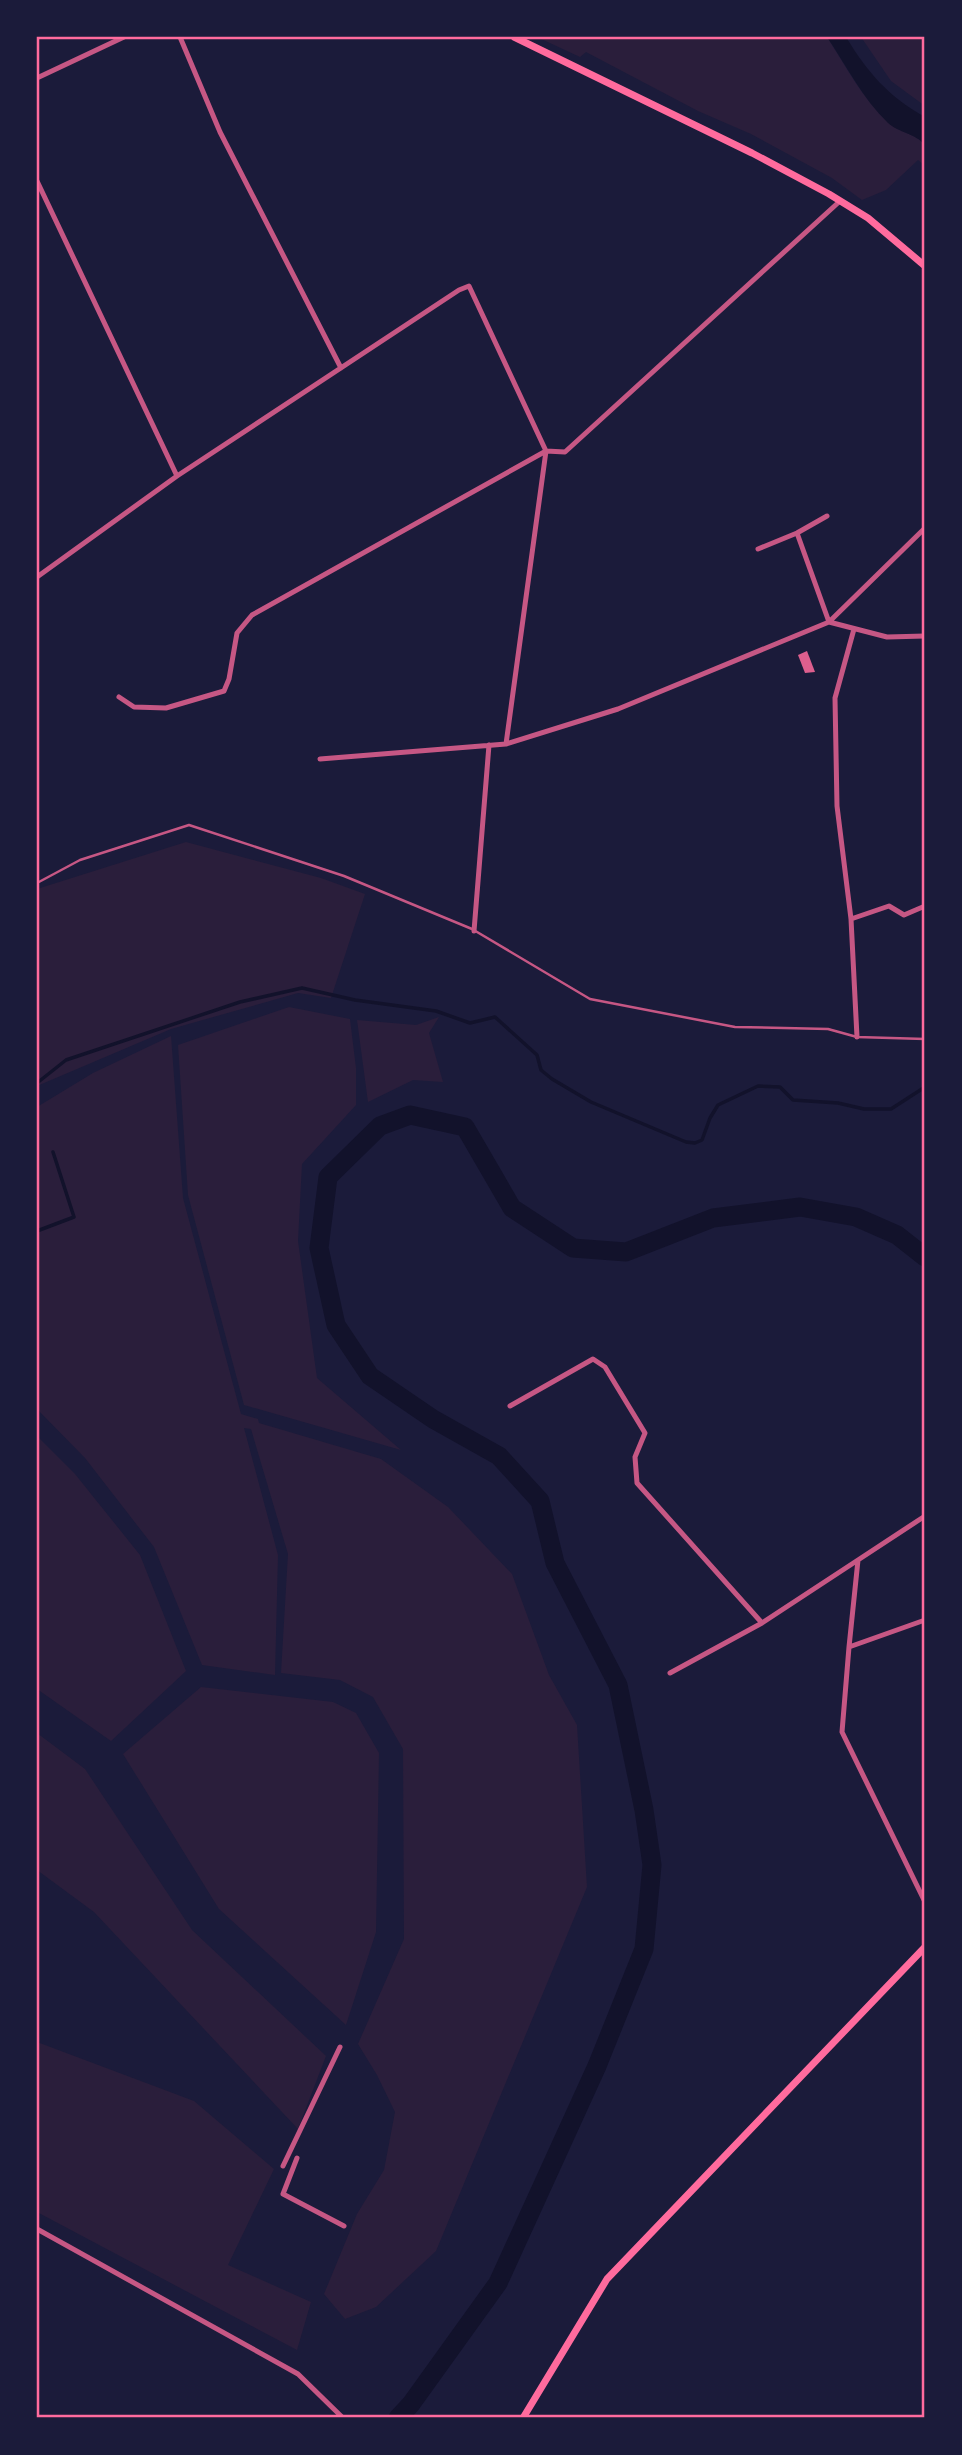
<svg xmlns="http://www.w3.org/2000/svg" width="962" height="2455" font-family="Roboto,sans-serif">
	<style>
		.green { fill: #2a1e3b }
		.water { fill: #12122b }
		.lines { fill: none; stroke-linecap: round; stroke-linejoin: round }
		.stream { stroke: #12122b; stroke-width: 3.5 }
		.river { stroke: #12122b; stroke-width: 19 }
		.building { fill: #dd5f8e }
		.service { stroke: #c65784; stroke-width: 2.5 }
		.minor { stroke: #c65784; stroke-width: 5 }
		.secondary { stroke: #ff6b9d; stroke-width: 7 }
		.neatline { fill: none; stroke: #ff6b9d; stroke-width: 2.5 }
	</style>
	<rect width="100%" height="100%" fill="#1b1b3a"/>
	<!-- green -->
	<path class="green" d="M537,37H827C845,65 863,99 888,122C899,133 915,133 925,145V166L918,160L886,190L862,200L832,178L751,134L698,111L586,52L580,57Z
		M861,37H925V106L891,81Z
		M186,842L321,878L365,894L331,998L298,993L171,1029L37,1086V889Z
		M289,1007L350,1019L356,1068V1105L302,1164L298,1241L317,1378L401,1450L244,1405L188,1195L178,1045Z
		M439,1017L429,1033L443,1082L413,1080L368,1102L357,1020L416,1025Z
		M171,1036L183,1198L241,1414L258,1419L259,1423L381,1459L448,1507L512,1574L549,1675L577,1725L587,1887L436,2251L376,2307L345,2319L324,2294L357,2214L384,2170L395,2112L377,2075L358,2044L404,1939L403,1749L373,1697L340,1680L281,1673L288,1554L251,1429L244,1428L278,1555L275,1675L202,1665L154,1547L85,1458L37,1409V1107L93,1073Z
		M37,1436L75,1474L140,1555L186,1671L111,1741L37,1689Z
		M201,1687L333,1702L356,1713L379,1753L376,1932L346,2025L219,1909L123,1754Z
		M37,1733L85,1769L192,1930L326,2056L298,2129L94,1912L37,1870Z
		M37,2042L194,2101L274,2169L228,2265L311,2302L297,2350L37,2212Z"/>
	<!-- water -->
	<path class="water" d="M827,37H846C868,73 888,96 925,117V145C915,133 899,133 888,123C863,99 846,65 827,37Z"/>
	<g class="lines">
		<!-- stream -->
		<path class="stream" d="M37,1083L66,1060L240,1002L302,988L355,1000L436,1011L470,1023L495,1017L537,1055L541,1070L552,1079L591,1102L686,1142L695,1143L702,1140L710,1118L718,1105L758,1086L780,1087L793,1100L838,1103L864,1109H891L925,1087
			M37,1231L74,1217L53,1152"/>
		<!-- river -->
		<path class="river" d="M398,2418L411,2404L498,2283L597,2066L644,1949L652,1865L644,1810L618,1685L555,1563L540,1501L499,1456L433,1419L370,1376L336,1325L319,1248L328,1177L380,1126L410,1115L465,1127L512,1208L573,1248L626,1252L713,1218L800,1207L856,1217L897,1235L925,1257"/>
	</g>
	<!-- building -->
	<path class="building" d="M807,651L815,672L805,673L798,655Z"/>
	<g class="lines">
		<!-- service -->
		<path class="service" d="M37,883L80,860L189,825L344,876L472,929L590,999L735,1027L828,1029L857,1037L925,1039"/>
		<!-- minor -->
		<path class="minor" d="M180,37L220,132L341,368
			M37,78L124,37
			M37,181L177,476
			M797,533L829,622
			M758,549L797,533L827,516
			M37,577L177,476L459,290L469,286L546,451L506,744
			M829,622L925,528
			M854,629L835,698L837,806L851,919L857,1037
			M119,697L134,707L166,708L224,691L229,679L237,633L252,615L546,451L565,452L840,201
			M320,759L506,744L618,709L829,622L887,637L925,636
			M851,919L889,906L904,915L925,906
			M474,931L489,745
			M510,1406L593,1359L605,1367L645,1433L635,1457L637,1483L762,1623L858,1560
			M925,1516L858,1560L849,1647L925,1620
			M849,1647L842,1732L925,1902
			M670,1673L762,1623
			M297,2158L283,2194L344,2226
			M283,2166L340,2047
			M37,2229L298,2374L343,2418"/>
		<!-- secondary -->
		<path class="secondary" d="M514,37L752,153L829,194L868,218L925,266
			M523,2418L607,2279L925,1947"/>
	</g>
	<!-- border -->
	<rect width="962" height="2455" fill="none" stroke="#1b1b3a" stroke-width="77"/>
	<rect x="38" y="38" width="885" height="2378" class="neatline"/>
</svg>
